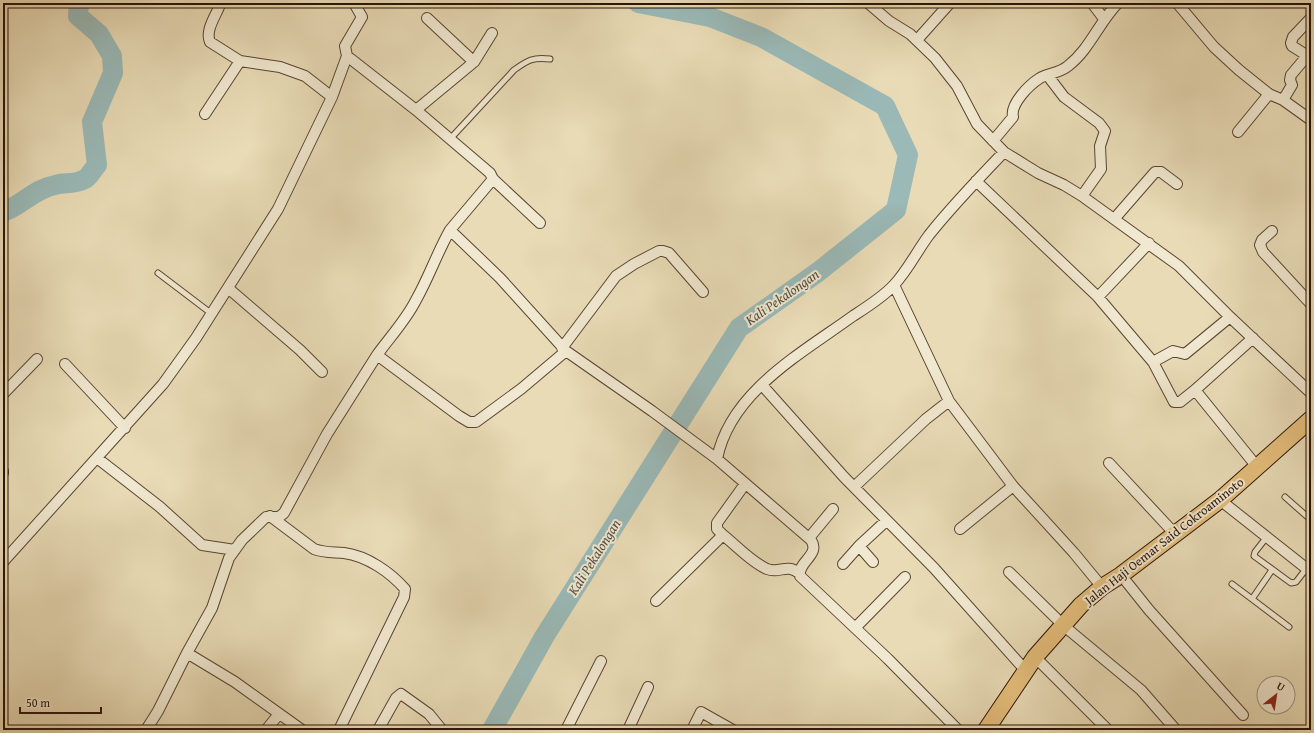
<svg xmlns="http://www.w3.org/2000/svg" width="1314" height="733" font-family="'Gentium Book Plus',serif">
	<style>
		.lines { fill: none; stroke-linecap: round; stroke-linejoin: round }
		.river { stroke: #9ab9b7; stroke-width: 20 }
		.service-casing { stroke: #5a4530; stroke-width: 7 }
		.minor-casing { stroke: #5a4530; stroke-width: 12 }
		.primary-casing { stroke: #2b1304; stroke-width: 18 }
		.service { stroke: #f0e8d0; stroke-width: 5 }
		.minor { stroke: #f0e8d0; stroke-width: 10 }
		.primary { stroke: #e4be7b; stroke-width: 16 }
		.labels { text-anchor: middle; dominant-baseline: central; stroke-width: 4; stroke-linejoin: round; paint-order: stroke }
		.street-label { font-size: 13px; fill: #2b1304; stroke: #f0e8d0 }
		.water-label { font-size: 14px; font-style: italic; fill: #524d43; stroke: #f0e8d0 }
	</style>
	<rect width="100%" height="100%" fill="#e8dbb6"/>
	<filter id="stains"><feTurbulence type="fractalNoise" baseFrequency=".005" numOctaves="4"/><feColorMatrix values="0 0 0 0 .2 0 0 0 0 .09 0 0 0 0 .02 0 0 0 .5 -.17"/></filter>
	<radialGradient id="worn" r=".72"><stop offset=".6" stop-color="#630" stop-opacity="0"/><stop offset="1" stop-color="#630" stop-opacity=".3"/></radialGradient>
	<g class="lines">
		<!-- river -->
		<path class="river" d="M3,212C21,206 34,189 55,185C65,182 75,185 85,179C89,177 93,169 97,165L92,122L113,73L112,56L99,34L78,16L79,3
			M492,730L544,637L739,328L818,272L896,210L908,155L885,106L761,37L710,17L638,3"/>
		<!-- service casing -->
		<g class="service-casing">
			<path id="service" d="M451,138L514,70C528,60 533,57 550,59
				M158,273L212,314
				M1285,497L1311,520
				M1266,538L1255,552L1254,556L1291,583L1296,582L1306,569
				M1272,570L1252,599L1289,627
				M1232,584L1252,599"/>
		</g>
		<!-- minor casing -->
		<g class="minor-casing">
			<path id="minor" d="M354,3L362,17L345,46L347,56L416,110L474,62L492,33
				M868,3L889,21L910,34L935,58L957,86L977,124L1004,152L1038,173L1064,185L1082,196L1179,266L1230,317L1311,393
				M1092,3L1104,19
				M1177,3L1214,47L1239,70L1269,94L1283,100L1311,120
				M219,7C215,17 205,31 210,42L240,61L280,67L305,76L332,97
				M427,18L474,62
				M1311,18L1293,37L1291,43L1292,46L1311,58
				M917,40L950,3
				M1048,76L1064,97L1099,123L1105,131L1100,146L1101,169L1082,196
				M1283,100L1292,85L1290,80L1291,75L1307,56
				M416,110L490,173L493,179L540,223
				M205,114L240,61
				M1238,132L1269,94
				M993,141L1013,117C1010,104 1029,85 1040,78C1049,73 1060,73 1068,66C1090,49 1099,22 1118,3
				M976,181L1098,297
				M1115,218L1155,172H1161L1177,184
				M450,230L493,179
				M1272,231L1262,240L1260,245L1263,252L1311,304
				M1149,243L1098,297L1153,362L1174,402H1180L1195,390L1253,338
				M894,285L949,401L1013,486L1074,553L1102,587
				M228,288L300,350L322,372
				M562,348L616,276L634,264L659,251H663L669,253L703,292
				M377,355C390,337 406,320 416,300C429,277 437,253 450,230L500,278L566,351
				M1153,362L1173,351L1185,354L1230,317
				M65,364L125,428
				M762,385L844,477L934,568L1027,672
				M1195,390L1258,468
				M3,394L37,359
				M97,458L160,507L202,545L235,550
				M717,459C730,392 802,353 853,316C867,307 883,297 894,285C908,270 917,251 929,235C952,206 978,179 1004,152
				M1109,463L1175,534
				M3,471V473
				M854,487L926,419L949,401
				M1220,500L1311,572
				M270,516L314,549C324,553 334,552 344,553C367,556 390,572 405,589L404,597L339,730
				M960,529L1013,486
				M723,535C737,546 751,562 767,569C780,574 786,563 799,573
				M809,538L833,509
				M859,546L873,562
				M3,562L163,384L196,338L278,209L332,97L347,56
				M843,564L859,546L886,521
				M1009,572L1064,626L1141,690L1176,730
				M1121,575L1149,610L1243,715
				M656,601L723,535L717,529V523L745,484
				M855,628L905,577
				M187,653L235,682L302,730
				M1035,657L1108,730
				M146,730L158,711L187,653L212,608L229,558L242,540L266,517H279L284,513L327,434L377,355L459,416L469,422H476L521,389L566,351L652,411L717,459L811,540C821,555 797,562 800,576L888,659L958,730
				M266,730L279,714
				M378,730L396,698L401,694L429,714L442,730
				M566,730L601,661
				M628,730L648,687
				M692,730L701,712L733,730"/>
		</g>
		<!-- primary casing -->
		<g class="primary-casing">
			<path id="primary" d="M986,730L1035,657L1081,605L1102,587L1121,575L1220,500L1311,419"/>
		</g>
		<!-- service -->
		<use href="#service" class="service"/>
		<!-- minor -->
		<use href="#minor" class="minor"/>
		<!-- primary -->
		<use href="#primary" class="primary"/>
	</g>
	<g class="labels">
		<!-- street labels -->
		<g class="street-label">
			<text transform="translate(1164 541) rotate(-38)">Jalan Haji Oemar Said Cokroaminoto</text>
		</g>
		<!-- water labels -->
		<g class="water-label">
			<text transform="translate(782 297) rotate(-35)">Kali Pekalongan</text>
			<text transform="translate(594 557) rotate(-58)">Kali Pekalongan</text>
		</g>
	</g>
	<!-- margin -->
	<rect width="1314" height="733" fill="none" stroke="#e8dbb6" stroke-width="16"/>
	<rect x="4" y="4" width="1306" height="725" fill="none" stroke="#2b1304" stroke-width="2"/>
	<rect x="8" y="8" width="1298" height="717" fill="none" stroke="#2b1304"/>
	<!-- north arrow -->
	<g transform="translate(1276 695) rotate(30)"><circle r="19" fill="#f0e8d0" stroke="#a1937e"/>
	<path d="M0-3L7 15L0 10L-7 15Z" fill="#8f2418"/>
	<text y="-6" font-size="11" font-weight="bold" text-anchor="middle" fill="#2b1304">U</text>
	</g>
	<!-- scale -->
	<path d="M20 707v6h81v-6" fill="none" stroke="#2b1304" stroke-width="2"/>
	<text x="26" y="707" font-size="12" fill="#2b1304" stroke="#f0e8d0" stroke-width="3" paint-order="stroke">50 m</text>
	<rect width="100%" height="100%" filter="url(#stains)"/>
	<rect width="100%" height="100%" fill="url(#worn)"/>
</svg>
